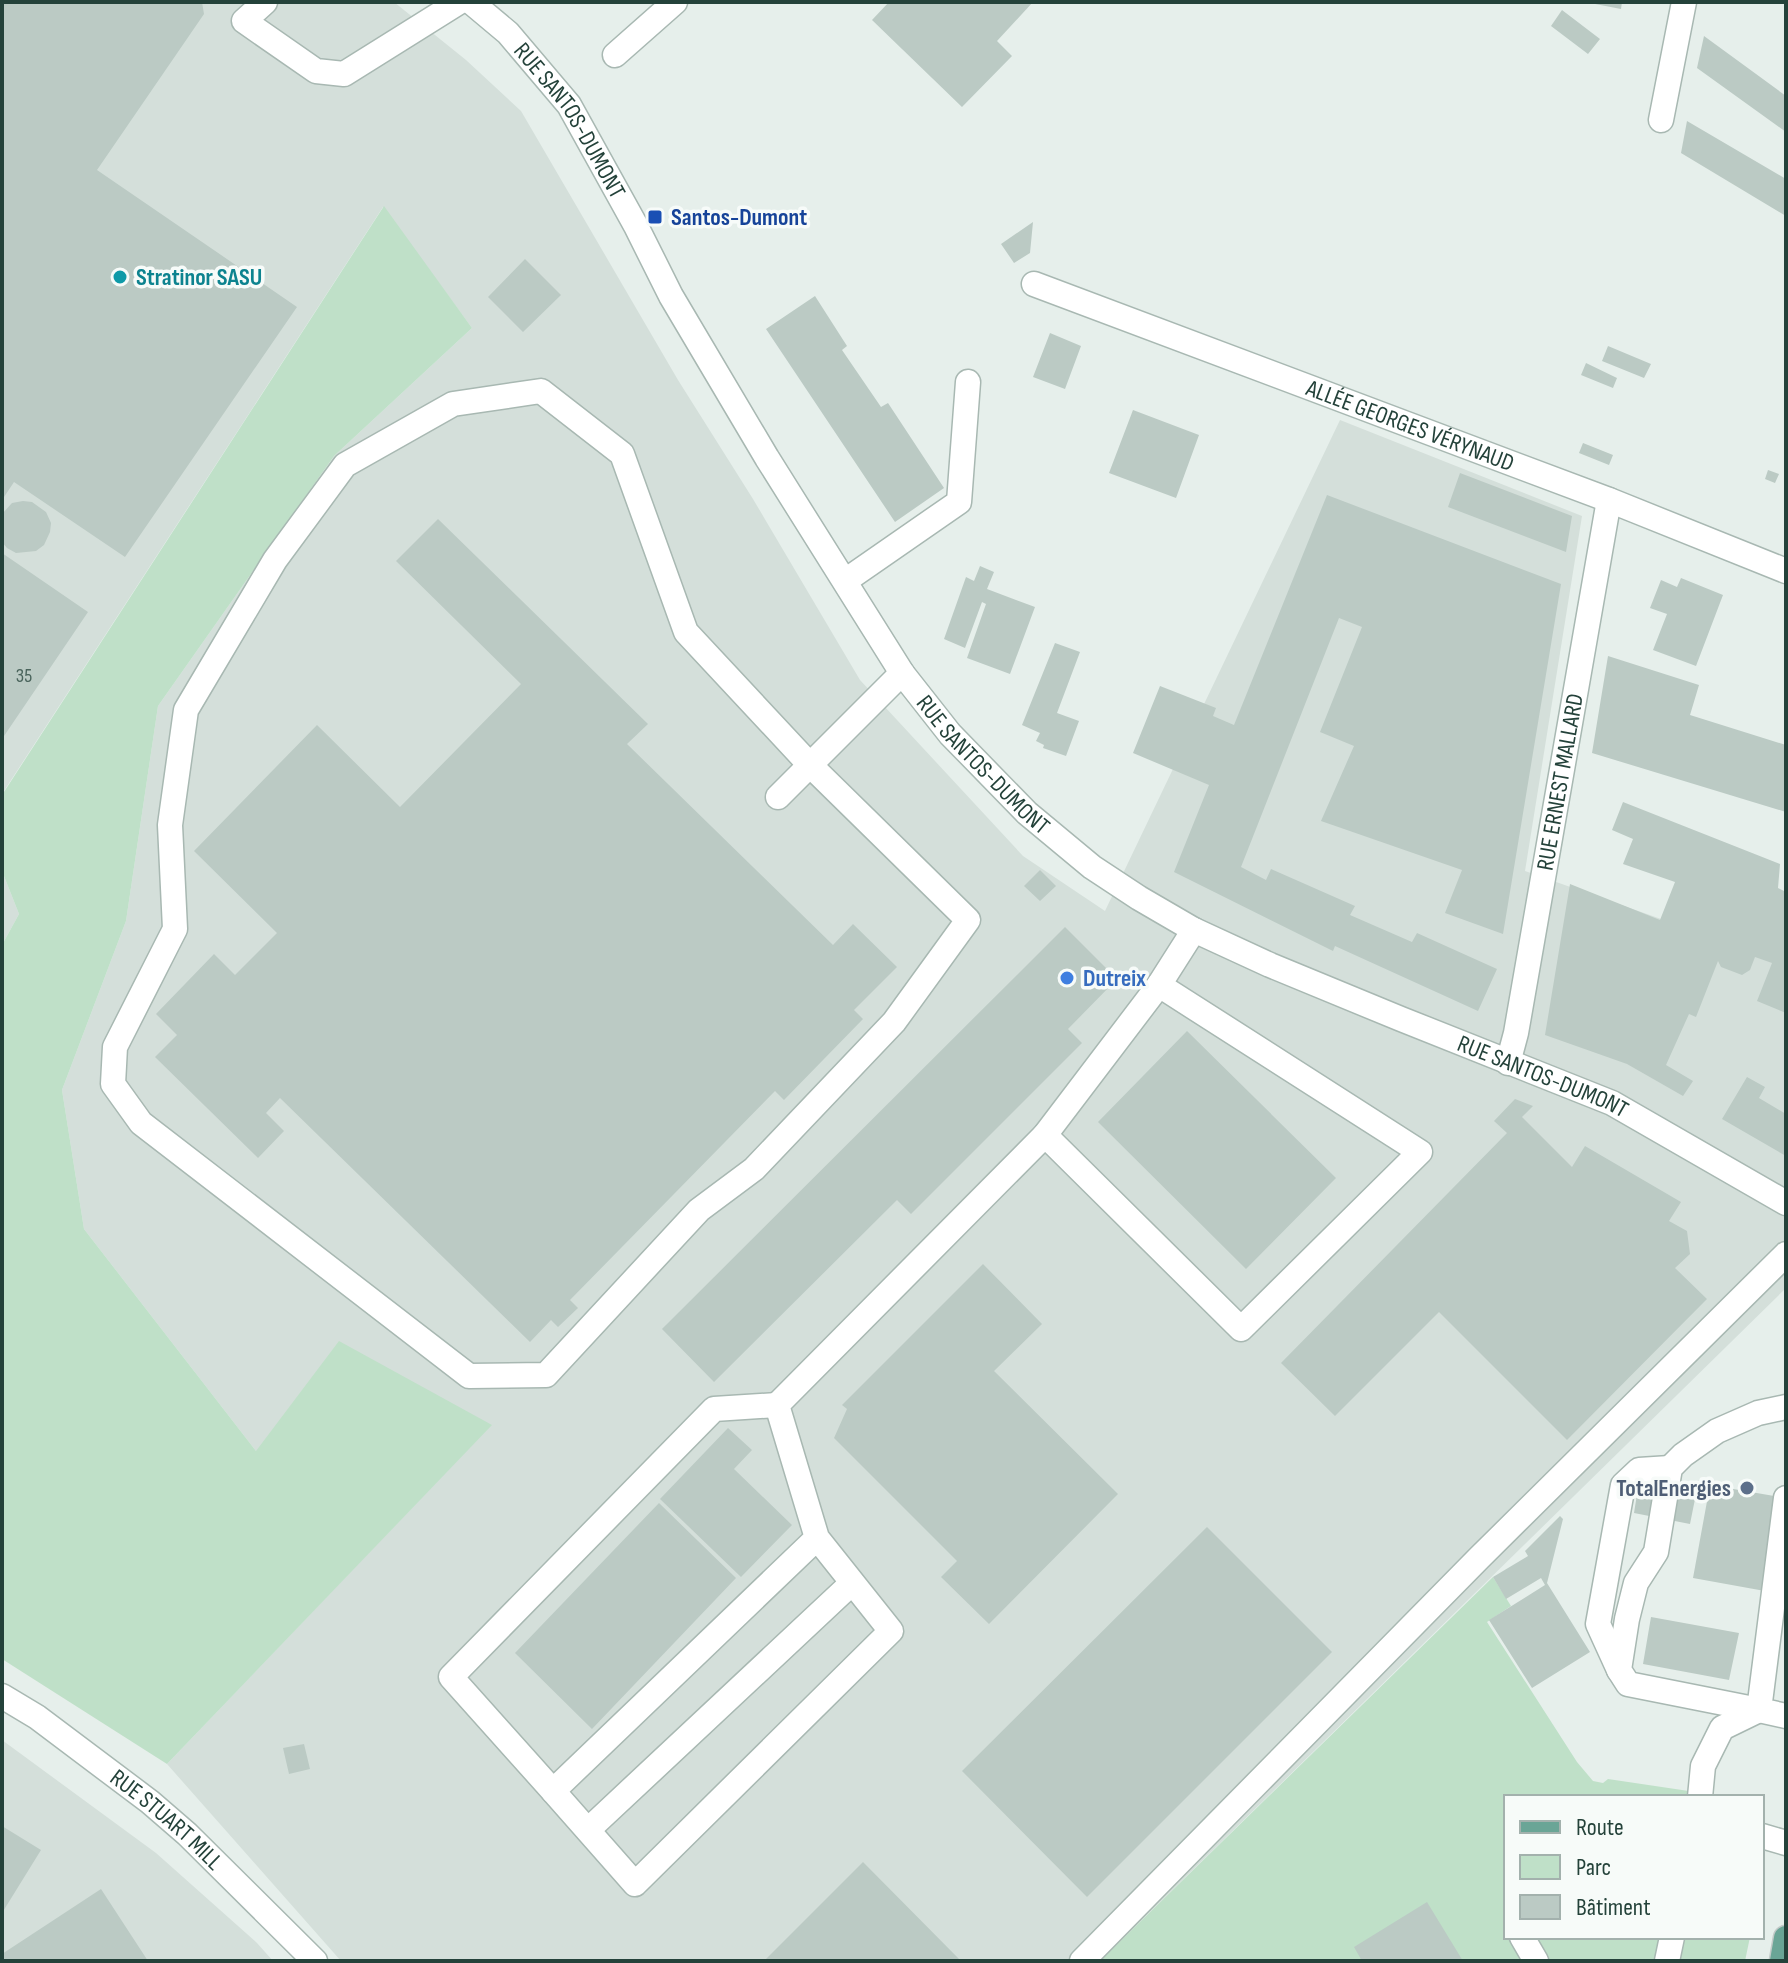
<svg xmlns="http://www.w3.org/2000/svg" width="1788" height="1963" font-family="'Sofia Sans Condensed',sans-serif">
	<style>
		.built { fill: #d4dfda }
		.green { fill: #bfe0c8 }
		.building { fill: #bbcac4 }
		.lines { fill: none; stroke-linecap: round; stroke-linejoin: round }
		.minor-casing { stroke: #a8b8b2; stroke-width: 27 }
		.major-casing { stroke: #c2cac8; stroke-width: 27 }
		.minor { stroke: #fff; stroke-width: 24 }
		.major { stroke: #6aa596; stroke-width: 24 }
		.transit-dot { fill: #1a4fb4; stroke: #f7fbf9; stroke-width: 3 }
		.culture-dot { fill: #0f9aa8; stroke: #f7fbf9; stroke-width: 3 }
		.shop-dot { fill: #3f7fe0; stroke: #f7fbf9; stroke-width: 3 }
		.service-dot { fill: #5c6f8a; stroke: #f7fbf9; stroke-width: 3 }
		.labels { text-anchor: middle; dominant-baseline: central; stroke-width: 7; stroke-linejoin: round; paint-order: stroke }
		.number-label { font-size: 20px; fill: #4a645c }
		.street-label { font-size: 24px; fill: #24423a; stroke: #f7fbf9 }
		.transit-label { font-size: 24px; font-weight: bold; fill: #164399; stroke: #f7fbf9; text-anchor: start }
		.culture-label { font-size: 24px; font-weight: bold; fill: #0d838f; stroke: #f7fbf9; text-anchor: start }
		.shop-label { font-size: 24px; font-weight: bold; fill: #366cbe; stroke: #f7fbf9; text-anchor: start }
		.service-label { font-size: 24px; font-weight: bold; fill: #4e5e75; stroke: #f7fbf9; text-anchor: end }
	</style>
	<rect width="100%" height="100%" fill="#e6efeb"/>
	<!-- built -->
	<path class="built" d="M2,2H394L466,60L521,111L678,380L753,499L860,680L1023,856L1105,911L1340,420L1582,516L1525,871L1786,963V1288L1100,1961H341L167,1764L491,1425L256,1451L84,1229L62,1090L126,921L158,706L334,456L472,328L383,207L2,794Z
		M2,871L19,914L2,945Z
		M2,1740L156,1853L257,1943L273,1961H2Z"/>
	<!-- green -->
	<path class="green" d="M384,206L472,328L334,456L158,706L126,921L62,1090L84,1229L256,1451L339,1341L492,1425L167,1764L2,1659V945L19,914L2,871V795Z
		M1493,1577L1511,1606L1487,1622L1577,1762L1593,1781L1603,1783L1608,1779L1729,1797H1506V1937H1750L1745,1961H1100Z"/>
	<!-- building -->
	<path class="building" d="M2,2H202L204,14L97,170L297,307L125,557L14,482L2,500Z
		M889,2H1033L997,41L1012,56L962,107L872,20Z
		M1590,2H1622L1621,9L1590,3Z
		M1562,10L1600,39L1588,54L1551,26Z
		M1704,36L1786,96V132L1697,68Z
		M1687,121L1786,179V216L1681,153Z
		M1033,222L1030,253L1014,263L1001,244Z
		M525,259L561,295L523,332L488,297Z
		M815,296L847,346L842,350L881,407L888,403L944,488L895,522L766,329Z
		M1050,333L1081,346L1065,389L1033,377Z
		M1608,346L1651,364L1644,378L1602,361Z
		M1586,363L1617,378L1613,388L1581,375Z
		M1133,410L1199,435L1176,498L1109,473Z
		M1583,443L1613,455L1609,465L1579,453Z
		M1768,470L1779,474L1775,483L1765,479Z
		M1460,473L1572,516L1566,552L1448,507Z
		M1327,495L1561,584L1503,934L1445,913L1462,870L1321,821L1354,746L1320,732L1362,627L1339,618L1241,867L1266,880L1271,869L1355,906L1350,915L1412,942L1417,933L1497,969L1478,1011L1335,946L1333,951L1174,872L1209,785L1133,753L1160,686L1216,708L1213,716L1234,725Z
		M23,501L32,502L46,512L51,523L50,532L44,545L36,551L16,553L7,548L2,542V514L12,503Z
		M438,519L648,724L627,744L833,945L853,924L897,967L854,1010L863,1019L784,1100L775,1091L570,1300L578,1308L558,1327L551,1320L530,1342L280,1098L266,1113L284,1131L258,1158L155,1057L177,1035L156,1014L214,954L235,975L277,933L194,851L317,725L400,807L521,684L396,561Z
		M2,553L88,612L2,739Z
		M980,566L994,572L987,589L1035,607L1010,674L967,658L986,604L982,602L965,648L944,639L966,577L974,581Z
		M1681,578L1723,595L1696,666L1653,650L1667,614L1650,608L1661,580L1677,587Z
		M1055,643L1080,652L1057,713L1079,721L1066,756L1043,748L1044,745L1036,741L1040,733L1022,725Z
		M1608,656L1699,685L1690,715L1786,745V812L1592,753Z
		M1623,802L1780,864L1778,888L1786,892V1013L1757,1001L1772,963L1755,957L1750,970L1742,975L1721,967L1718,961L1696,1017L1689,1014L1666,1065L1693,1081L1683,1096L1627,1064L1545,1035L1570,884L1660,920L1675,882L1623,864L1633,839L1612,830Z
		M1040,870L1056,886L1040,901L1024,886Z
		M1065,927L1117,979L1068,1029L1082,1043L911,1214L897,1200L714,1382L662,1329Z
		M1187,1031L1336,1178L1246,1269L1098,1122Z
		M1747,1077L1765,1087L1759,1098L1786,1114V1156L1722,1119Z
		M1515,1099L1533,1106L1522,1117L1572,1167L1585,1146L1681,1202L1669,1221L1687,1231L1690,1254L1675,1268L1707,1299L1567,1440L1439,1312L1335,1416L1281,1363L1507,1133L1494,1121Z
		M983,1264L1042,1324L994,1371L1118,1494L989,1624L941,1577L957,1561L834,1438L847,1409L842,1405Z
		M728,1428L752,1450L734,1469L792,1525L741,1577L660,1499Z
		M1710,1485L1786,1498L1782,1594L1693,1578Z
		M1638,1488L1695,1499L1690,1524L1634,1513Z
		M659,1503L736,1578L592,1729L515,1653Z
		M1560,1516L1563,1519L1547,1583L1590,1652L1532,1688L1489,1620L1545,1585L1541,1578L1506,1599L1493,1577L1528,1556L1525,1551Z
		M1207,1527L1332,1652L1087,1897L962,1771Z
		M1651,1617L1739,1633L1729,1680L1643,1664Z
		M304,1744L310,1769L289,1774L283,1748Z
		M2,1826L41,1850L2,1913Z
		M863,1862L961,1961H764Z
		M101,1889L148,1961H2V1954Z
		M1427,1902L1463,1961H1362L1354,1947Z"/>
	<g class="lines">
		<!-- minor casing -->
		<g class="minor-casing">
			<g id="minor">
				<path d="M265,2L244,21L316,71L344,74L459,2"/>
				<path id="s1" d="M471,2L508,33L569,105L636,226L671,296L767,458L902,673L950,734L1027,813L1092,867L1139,898L1194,930L1270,965L1401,1019L1612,1103L1786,1203"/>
				<path d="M615,55L675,2"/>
				<path d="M1661,120L1684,2"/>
				<path id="s2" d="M1034,284L1609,500L1786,571"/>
				<path d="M541,391L622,454L686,632L810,765L968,920L894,1022L754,1169L699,1210L546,1375L469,1376L141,1123L113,1084L115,1047L175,929L170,825L186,710L275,560L345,465L453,404Z"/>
				<path d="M845,581L959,502L968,382"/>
				<path d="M778,797L902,673"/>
				<path id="s3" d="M1508,1063L1516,1033L1609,500"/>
				<path d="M1045,1135L1241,1329L1420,1152L1159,985"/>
				<path d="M1786,1498L1759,1710L1786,1716"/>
				<path d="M817,1538L553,1791L635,1884L891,1631L817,1538L777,1405L1045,1135L1159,985L1194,930"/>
				<path d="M1619,1670L1598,1624L1623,1485L1639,1470L1670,1468"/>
				<path id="s4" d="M2,1696L37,1717L150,1802L187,1834L315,1961"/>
				<path d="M1759,1710L1628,1684L1619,1670L1627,1619L1636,1583L1656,1552L1670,1468L1683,1455L1717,1431L1758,1413L1786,1407"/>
				<path d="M553,1791L451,1677L714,1409L777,1405"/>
				<path d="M1700,1797L1703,1766L1722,1728L1759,1710"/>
				<path d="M588,1830L852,1583"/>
				<path d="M1762,1836L1786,1843"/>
				<path d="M1522,1937L1536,1961"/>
				<path d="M1082,1961L1479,1558L1786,1254"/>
				<path d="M1667,1961L1672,1937"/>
			</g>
		</g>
		<!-- major casing -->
		<g class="major-casing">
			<path id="major" d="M1782,1961L1786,1938"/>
		</g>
		<!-- minor -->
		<use href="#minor" class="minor"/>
		<!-- major -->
		<use href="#major" class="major"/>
	</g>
	<!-- markers -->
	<rect class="transit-dot" x="647" y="209" width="16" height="16" rx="4"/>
	<circle class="culture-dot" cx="120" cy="277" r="8"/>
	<circle class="shop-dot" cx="1067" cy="978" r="8"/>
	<circle class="service-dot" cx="1747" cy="1488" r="8"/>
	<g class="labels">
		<!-- number labels -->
		<g class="number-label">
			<text x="24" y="676">35</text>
		</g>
		<!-- street labels -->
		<g class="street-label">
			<text stroke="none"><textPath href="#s1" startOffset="156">RUE SANTOS-DUMONT</textPath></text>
			<text stroke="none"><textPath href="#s2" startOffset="402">ALLÉE GEORGES VÉRYNAUD</textPath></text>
			<text stroke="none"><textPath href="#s1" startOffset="924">RUE SANTOS-DUMONT</textPath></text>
			<text stroke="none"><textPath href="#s3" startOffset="286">RUE ERNEST MALLARD</textPath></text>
			<text stroke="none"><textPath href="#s1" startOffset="1572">RUE SANTOS-DUMONT</textPath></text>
			<text stroke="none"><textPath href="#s4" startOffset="206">RUE STUART MILL</textPath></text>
		</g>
		<!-- transit labels -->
		<g class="transit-label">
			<text x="671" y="217">Santos-Dumont</text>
		</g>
		<!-- culture labels -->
		<g class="culture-label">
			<text x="136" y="277">Stratinor SASU</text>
		</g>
		<!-- shop labels -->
		<g class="shop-label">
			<text x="1083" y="978">Dutreix</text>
		</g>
		<!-- service labels -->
		<g class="service-label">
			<text x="1731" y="1488">TotalEnergies</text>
		</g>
	</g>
	<!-- border -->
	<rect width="1788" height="1963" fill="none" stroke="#24423a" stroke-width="8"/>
	<!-- legend -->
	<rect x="1504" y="1795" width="260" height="144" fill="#f7fbf9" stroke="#a3b1ad" stroke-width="2"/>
	<rect x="1520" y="1821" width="40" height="12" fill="#6aa596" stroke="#a3b1ad" stroke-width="2"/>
	<text x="1576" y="1835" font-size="24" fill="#24423a">Route</text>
	<rect x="1520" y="1855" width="40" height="24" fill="#bfe0c8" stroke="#a3b1ad" stroke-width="2"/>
	<text x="1576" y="1875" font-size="24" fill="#24423a">Parc</text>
	<rect x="1520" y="1895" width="40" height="24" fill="#bbcac4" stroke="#a3b1ad" stroke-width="2"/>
	<text x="1576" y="1915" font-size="24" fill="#24423a">Bâtiment</text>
</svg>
